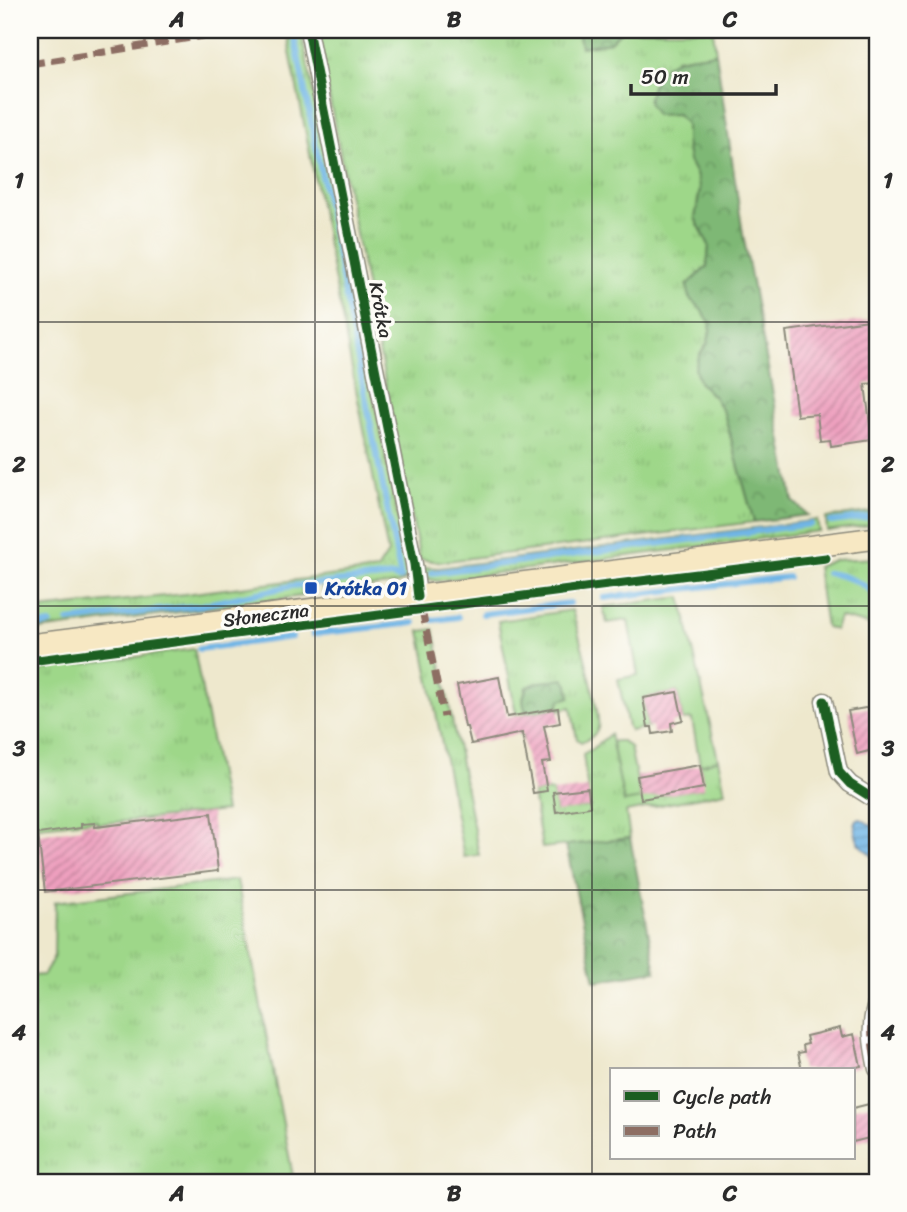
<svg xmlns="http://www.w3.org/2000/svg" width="907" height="1212" font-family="Sriracha,sans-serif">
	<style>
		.grass { fill: url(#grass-tufts); stroke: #64815a; stroke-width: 2 }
		.forest { fill: url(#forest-crowns); stroke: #547250; stroke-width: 2 }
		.green { fill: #9ed789; stroke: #64815a; stroke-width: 2 }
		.water { fill: url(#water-rules); stroke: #4d7088; stroke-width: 2 }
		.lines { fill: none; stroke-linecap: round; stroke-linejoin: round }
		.stream { stroke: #6fb5e6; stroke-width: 6 }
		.building { fill: url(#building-hatch) }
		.minor-casing { stroke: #8c8a7c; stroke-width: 19 }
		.secondary-casing { stroke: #8c8a7c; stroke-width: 24 }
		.minor { stroke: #fff; stroke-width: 16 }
		.secondary { stroke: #f7e8c3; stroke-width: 21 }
		.quiet { stroke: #8d6e63; stroke-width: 7; stroke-dasharray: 14 7; stroke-linecap: butt }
		.cycleway-casing { stroke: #fdfcf7; stroke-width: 13 }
		.cycleway { stroke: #1b5e20; stroke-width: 9 }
		.grid { fill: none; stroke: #2b2b2b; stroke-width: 2; stroke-opacity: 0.55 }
		.transit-dot { fill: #1a4fb4; stroke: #fdfcf7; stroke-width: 2.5 }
		.labels { text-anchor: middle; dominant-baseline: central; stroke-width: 7; stroke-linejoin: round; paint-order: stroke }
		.street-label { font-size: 19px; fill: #2b2b2b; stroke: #fdfcf7 }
		.transit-label { font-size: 19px; font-weight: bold; fill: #164399; stroke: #fdfcf7; text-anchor: start }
		.neatline { fill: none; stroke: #2b2b2b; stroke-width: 2.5 }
		.grid-label { font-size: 23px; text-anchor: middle; font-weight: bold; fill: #2b2b2b }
	</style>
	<defs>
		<pattern id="grass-tufts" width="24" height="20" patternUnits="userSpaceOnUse" patternTransform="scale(1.75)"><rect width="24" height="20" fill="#9ed789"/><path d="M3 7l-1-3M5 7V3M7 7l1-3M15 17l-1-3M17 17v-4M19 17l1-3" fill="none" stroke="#88b976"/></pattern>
		<pattern id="forest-crowns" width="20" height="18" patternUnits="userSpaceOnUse" patternTransform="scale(1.75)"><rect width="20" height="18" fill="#7eb875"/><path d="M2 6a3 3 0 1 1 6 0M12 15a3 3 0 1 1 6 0" fill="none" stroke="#679660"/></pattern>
		<pattern id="water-rules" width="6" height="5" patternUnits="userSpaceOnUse" patternTransform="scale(1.75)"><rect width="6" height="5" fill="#6fb5e6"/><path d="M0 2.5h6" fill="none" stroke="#5b93bb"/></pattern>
		<pattern id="building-hatch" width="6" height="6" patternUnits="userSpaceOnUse" patternTransform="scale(1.75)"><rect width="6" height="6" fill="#ee9fbe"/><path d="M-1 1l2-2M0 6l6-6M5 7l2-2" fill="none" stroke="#c1829b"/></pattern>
	</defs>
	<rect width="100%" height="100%" fill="#fdfcf7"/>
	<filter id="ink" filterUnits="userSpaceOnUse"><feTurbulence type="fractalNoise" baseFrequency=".0143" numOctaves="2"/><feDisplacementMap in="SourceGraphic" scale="14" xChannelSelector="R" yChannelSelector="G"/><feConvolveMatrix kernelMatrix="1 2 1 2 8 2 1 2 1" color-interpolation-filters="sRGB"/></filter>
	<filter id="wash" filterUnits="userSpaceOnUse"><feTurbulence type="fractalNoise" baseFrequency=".00686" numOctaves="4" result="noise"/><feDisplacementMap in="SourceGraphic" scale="28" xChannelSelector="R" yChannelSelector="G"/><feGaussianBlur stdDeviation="1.57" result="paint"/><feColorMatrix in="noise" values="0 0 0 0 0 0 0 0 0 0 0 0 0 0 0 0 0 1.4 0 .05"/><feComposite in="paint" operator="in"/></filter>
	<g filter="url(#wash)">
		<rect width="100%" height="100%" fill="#eee8cd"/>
		<!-- grass -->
		<path class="grass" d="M287,30H301L409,575L403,582L397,584L323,593L321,581L302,584V596L30,631V610L185,594L377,570L388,553L290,52Z
			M316,30H578L581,47L610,42L622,30H713L716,53L675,59L668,115L677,113L686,124V141L689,161L696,174L700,190L695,218L709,245L707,267L699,274L690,299L700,308L711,324L708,343L700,354L699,382L714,397L724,413L754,522L439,562L420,559Z
			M877,511V524L827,531L826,518Z
			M817,520L819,531L436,581L425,578L421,567L439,568Z
			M877,558V627L839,617L835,630L826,627L817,567L834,560Z
			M572,610C577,629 602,714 598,728C596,735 588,740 581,742L577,739L571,707L558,710L560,700L570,697L540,682L526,687C523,697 521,704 528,714L533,712L536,741L524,742L520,734L498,621Z
			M434,629L479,855L464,857L420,631Z
			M194,649L225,811L97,824V820L30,827V671Z
			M610,734L624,801L703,788L700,765L718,759L725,792L626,812L630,838L542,848L533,793L547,791L553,792L556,811L590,807L583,754L592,749Z
			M237,880L294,1182H30V976L44,975L54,956L55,902Z"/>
		<!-- forest -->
		<path class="forest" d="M578,30H622L610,42L581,47Z
			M716,53L743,234L793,501L808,515L754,522L724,413L714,397L699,382L695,368L700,354L708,343L711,324L700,308L690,299L687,285L707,267L709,245L695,218L700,190L696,174L689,161L686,141V124L677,114L656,115L648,102C656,56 678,59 716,53Z
			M564,679L568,685L570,697L560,700L558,708L528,714C521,704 523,697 527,687L540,682Z
			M630,838L656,971L595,981L566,845Z"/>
		<!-- green -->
		<path class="green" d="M681,597L718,759L700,765L692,719L683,720L677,692L643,698L648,727L631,731L628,727L618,679L638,675L628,620L607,623L603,607Z
			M615,741H622L630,747L641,799L624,802L612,742Z"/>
		<!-- water -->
		<path class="water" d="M861,819L877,829V881L875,879C876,873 877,866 875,861C873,854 867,852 863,848C856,840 853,829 857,820Z"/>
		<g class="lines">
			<!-- stream -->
			<path class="stream" d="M831,522L877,516
				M431,573L811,524
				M827,573C844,575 867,583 877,598
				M604,598L788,577
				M483,614L570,603
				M433,620L458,617
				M68,621L202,605L291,586L394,576L396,578H401L293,30
				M30,627L50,624
				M313,634L414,623
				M199,649L292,637"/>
		</g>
		<g id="blocks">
			<!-- building -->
			<path class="building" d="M877,319V383L865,384L872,440L831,446L830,439L820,440L817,414L797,416L786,331Z
				M499,677L507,717L558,708L560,723L544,726L551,762L542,763L547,791L533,793L522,733L471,744L467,727H465L457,685Z
				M677,692L683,720L671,723L672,731L653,734L652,727H648L643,698Z
				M877,706V749L857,754L848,711Z
				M700,765L704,788L641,799L637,776Z
				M588,788L590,807L556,812L553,792Z
				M211,813L218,871L45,892L38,834L81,828V824L95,823V827Z
				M840,1028L842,1037L854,1034L861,1066L845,1070H802L798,1053L804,1052L803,1045L808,1044L806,1036Z
				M869,1104L877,1136L853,1142V1108Z"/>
		</g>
	</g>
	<g filter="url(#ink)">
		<use href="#blocks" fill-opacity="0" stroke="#8c8a7c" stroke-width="2"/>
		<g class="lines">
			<!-- minor casing -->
			<g class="minor-casing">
				<path id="minor" d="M308,30L414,564L418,597
					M824,701L839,772L850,784L877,801
					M877,1002C868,1025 872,1045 877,1069"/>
			</g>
			<!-- secondary casing -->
			<g class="secondary-casing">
				<path id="secondary" d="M30,645L877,538"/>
			</g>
			<!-- minor -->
			<use href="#minor" class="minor"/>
			<!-- secondary -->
			<use href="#secondary" class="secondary"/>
			<!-- quiet -->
			<path class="quiet" d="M30,64L241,30
				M422,610L444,717
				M877,1002C868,1025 872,1045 877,1069"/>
			<!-- cycleway casing -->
			<g class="cycleway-casing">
				<path id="cycleway" d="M308,30L414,564L418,597
					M30,661L592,587L826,558
					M824,701L839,772L850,784L877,801"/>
			</g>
			<!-- cycleway -->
			<use href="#cycleway" class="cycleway"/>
		</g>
	</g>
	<!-- grid -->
	<path class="grid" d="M315,30V1182M592,30V1182M30,322H877M30,606H877M30,890H877"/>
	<!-- markers -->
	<rect class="transit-dot" x="304" y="581" width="14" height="14" rx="3.5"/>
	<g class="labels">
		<!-- street labels -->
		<g class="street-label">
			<text transform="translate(381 310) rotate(79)">Krótka</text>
			<text transform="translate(266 615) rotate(-7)">Słoneczna</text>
		</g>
		<!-- transit labels -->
		<g class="transit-label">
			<text x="325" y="588">Krótka 01</text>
		</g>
	</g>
	<!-- margin -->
	<rect width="907" height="1212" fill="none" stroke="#fdfcf7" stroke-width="77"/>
	<!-- legend -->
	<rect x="610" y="1068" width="245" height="91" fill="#fdfcf7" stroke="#a9a8a5" stroke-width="2"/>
	<rect x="624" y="1091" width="35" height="10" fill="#1b5e20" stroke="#a9a8a5" stroke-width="2"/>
	<text x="673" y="1104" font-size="21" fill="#2b2b2b">Cycle path</text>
	<rect x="624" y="1126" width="35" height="10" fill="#8d6e63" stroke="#a9a8a5" stroke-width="2"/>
	<text x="673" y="1138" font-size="21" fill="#2b2b2b">Path</text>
	<!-- scale -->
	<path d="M631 84v10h145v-10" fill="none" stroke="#2b2b2b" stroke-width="3.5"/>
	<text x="641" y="84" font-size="21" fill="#2b2b2b" stroke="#fdfcf7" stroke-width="5" paint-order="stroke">50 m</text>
	<rect x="38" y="38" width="831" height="1136" class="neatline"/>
	<g class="grid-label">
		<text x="177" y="27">A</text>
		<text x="454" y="27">B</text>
		<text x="730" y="27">C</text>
		<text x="19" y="188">1</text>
		<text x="888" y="188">1</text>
		<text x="19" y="472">2</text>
		<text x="888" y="472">2</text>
		<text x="19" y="756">3</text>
		<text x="888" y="756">3</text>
		<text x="19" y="1040">4</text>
		<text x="888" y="1040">4</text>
		<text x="177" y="1201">A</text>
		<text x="454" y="1201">B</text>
		<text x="730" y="1201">C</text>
	</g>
</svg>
